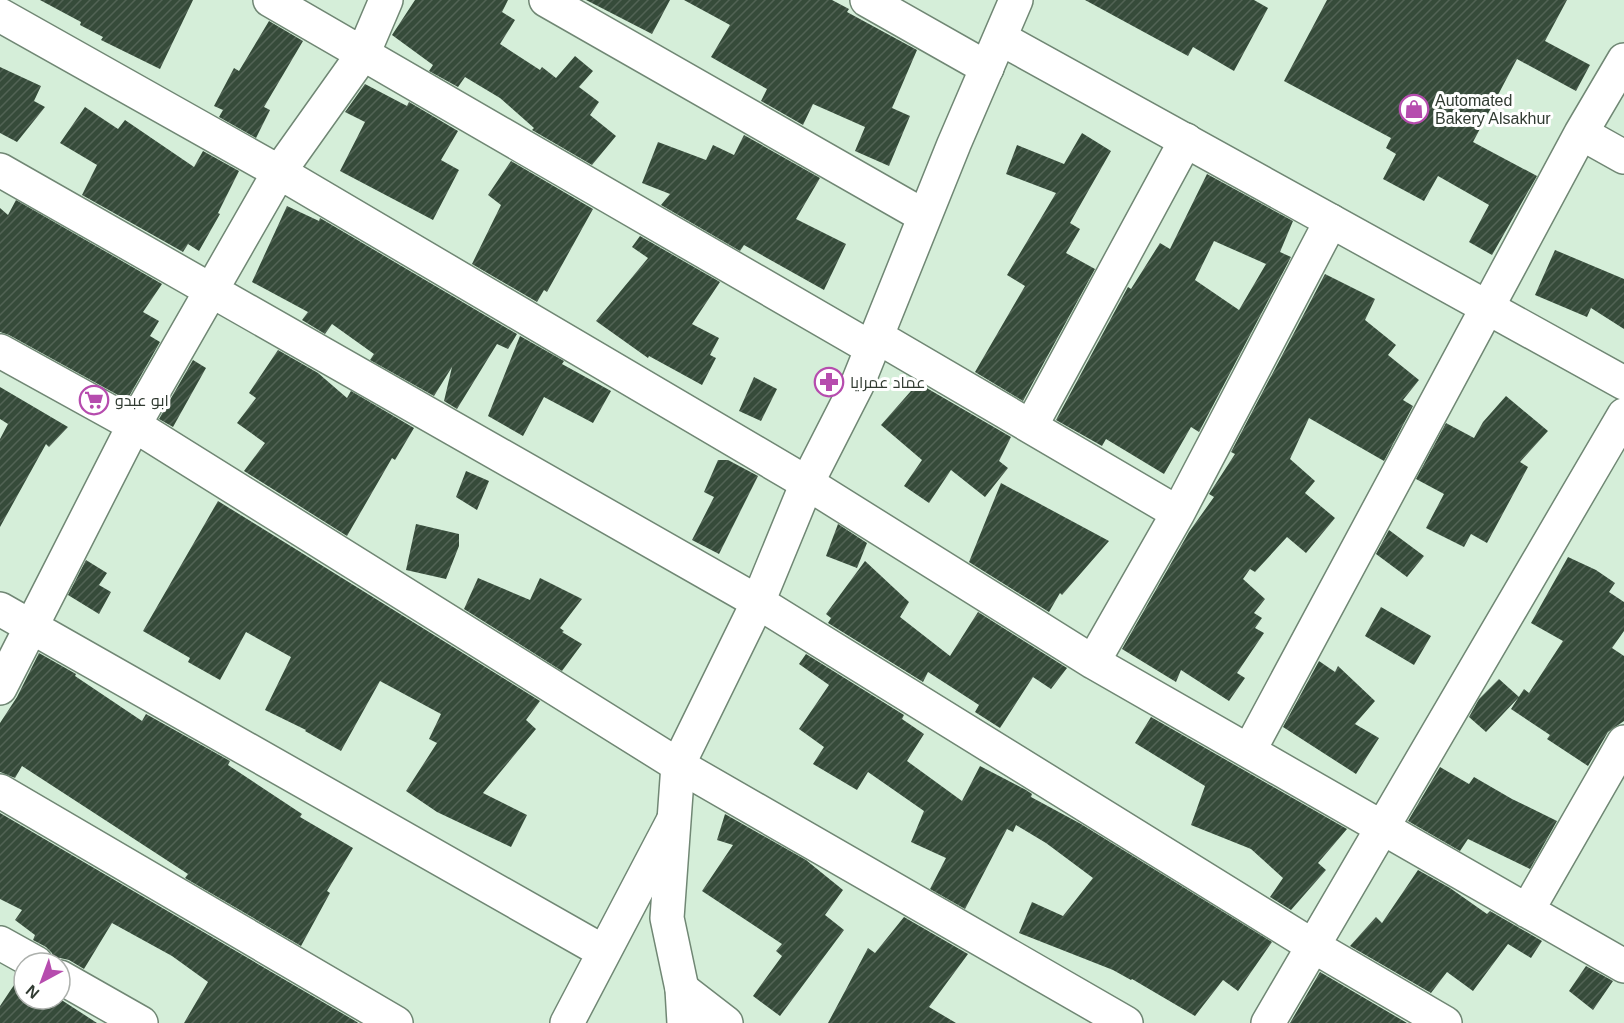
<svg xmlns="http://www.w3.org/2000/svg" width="1624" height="1023" font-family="Arial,Cairo,sans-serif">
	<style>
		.building { fill: url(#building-hatch); fill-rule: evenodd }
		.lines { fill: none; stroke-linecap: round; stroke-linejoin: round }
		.minor-casing { stroke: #708774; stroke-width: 36 }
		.major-casing { stroke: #708774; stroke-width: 36 }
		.minor { stroke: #fff; stroke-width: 33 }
		.major { stroke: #fff; stroke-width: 33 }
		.labels { text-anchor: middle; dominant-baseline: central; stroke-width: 6; stroke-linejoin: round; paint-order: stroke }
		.poi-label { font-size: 16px; fill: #313b32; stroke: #fff; text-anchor: start }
	</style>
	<defs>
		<pattern id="building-hatch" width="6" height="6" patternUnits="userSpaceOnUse" patternTransform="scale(1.5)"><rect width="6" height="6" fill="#364b3a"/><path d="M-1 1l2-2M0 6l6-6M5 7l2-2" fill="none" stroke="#526355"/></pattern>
	</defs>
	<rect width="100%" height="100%" fill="#d5eed9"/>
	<!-- building -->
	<path class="building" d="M40,0H193L160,69L101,40L103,37L80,25L81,22Z
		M415,0H508L502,12L515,20L500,44L540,70L542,67L556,78L575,56L593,71L579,87L599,102L590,115L616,136L592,165L532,130L534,128L500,98L465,77L458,87L429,71L433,65L392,35Z
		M586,0H670L652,34Z
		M684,0H832L849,9L847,12L917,50L892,108L910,116L889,166L855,151L865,127L813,104L803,125L761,101L767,89L711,57L730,25Z
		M1085,0H1254L1268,8L1234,71L1193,47L1188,56Z
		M1327,0H1567L1545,41L1590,65L1576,91L1517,59L1473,142L1537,176L1492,255L1469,242L1489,205L1438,176L1424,201L1383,179L1396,154L1386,148L1391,138L1284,81Z
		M269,21L303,41L264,107L270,110L256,138L219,117L223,110L214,106L234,68L239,71Z
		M0,67L41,86L34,101L45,107L17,142L0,133Z
		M365,84L407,106L409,102L458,131L441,160L459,170L433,220L340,171L365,122L345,112Z
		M85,107L118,129L125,120L194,167L203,151L239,171L218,213L220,214L199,251L188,244L183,252L82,195L97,165L60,143Z
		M1082,133L1111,151L1070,223L1080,229L1066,253L1095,269L1023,401L975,372L1025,286L1007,275L1056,193L1006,174L1017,145L1064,164Z
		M744,135L820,178L796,219L846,244L824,290L744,245L740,251L661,205L670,194L642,183L658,142L706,160L713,145L734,155Z
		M511,161L593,209L547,292L544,290L537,302L472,264L501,205L488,195Z
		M1207,174L1293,221L1280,252L1291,257L1199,432L1191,427L1164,474L1106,439L1102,446L1056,420L1128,287L1131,289L1160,243L1170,249ZM1214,241L1266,264L1239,310L1195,280Z
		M16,200L162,284L143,312L159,321L150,336L160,342L127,400L9,335L0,332V208L8,215Z
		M287,206L319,221L320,218L517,334L508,349L497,344L457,409L444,401L452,367L434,396L370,360L374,354L332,324L325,334L302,320L308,312L252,282Z
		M640,236L720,282L692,324L719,338L710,355L716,358L702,385L649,356L648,358L596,321L648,258L632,247Z
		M1555,250L1624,279V329L1591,308L1587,317L1535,295Z
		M1325,274L1375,299L1365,320L1396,345L1388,355L1419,380L1403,400L1413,406L1384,461L1309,418L1290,459L1315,481L1305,493L1335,518L1306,553L1287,537L1255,572L1250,569L1243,579L1265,599L1254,613L1262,618L1255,628L1264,633L1237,673L1245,678L1229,701L1181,670L1176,682L1122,649L1189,532L1214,497L1209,494L1235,454L1231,452Z
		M520,336L564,361L562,364L611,391L593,423L544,397L523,436L488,416Z
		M278,350L318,373L347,398L351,391L414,428L395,460L392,458L347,536L244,471L265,443L237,423L256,398L249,393Z
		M193,360L206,368L173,427L159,419Z
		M754,377L777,389L761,421L739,411Z
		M918,383L1011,437L999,461L1008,468L985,497L951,470L929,503L904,486L922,460L881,425Z
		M0,387L68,427L49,447L46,444L0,527V439L8,424L0,419Z
		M1506,396L1548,431L1520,462L1528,467L1487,543L1471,534L1464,547L1426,528L1444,494L1416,479L1446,423L1474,438L1483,422Z
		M718,460H728L758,476L719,554L692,540L714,497L704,492Z
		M466,471L489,481L477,510L456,497Z
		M1001,483L1109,541L1062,595L1060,593L1049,612L969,562Z
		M218,501L540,701L526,720L536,729L483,793L527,815L511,847L437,812L406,791L437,743L429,739L441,714L380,681L341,751L305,731L306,730L265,710L291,657L246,632L220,680L188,662L190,658L143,631Z
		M416,524L459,534V546L446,579L406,570Z
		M838,524L867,543L857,568L826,556Z
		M1389,530L1424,556L1407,577L1376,554Z
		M1568,557L1596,570L1615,583L1609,592L1624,602V631L1612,648L1624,656V721L1608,732L1588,766L1547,739L1550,735L1511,709L1524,689L1529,693L1563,641L1531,623Z
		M86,560L107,573L99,585L111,592L99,614L68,595Z
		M865,561L909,602L900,617L950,656L978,612L1067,668L1051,689L1033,677L1000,728L975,712L979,705L928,672L923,682L828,623L831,618L826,614Z
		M478,578L530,600L540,578L582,599L560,628L564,631L562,632L582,644L562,671L464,609Z
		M1381,607L1431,636L1414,665L1365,636Z
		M39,653L76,674L75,676L142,721L146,714L230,761L228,765L302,814L300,817L353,848L327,891L330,893L301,946L185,878L188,874L22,766L15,778L0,772V723L17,697Z
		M806,654L904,715L902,719L924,734L907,761L962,801L980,766L1026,790L1032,794L1031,797L1081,824L1272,942L1238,991L1223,980L1195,1016L1132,979L1131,980L1113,970L1019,933L1032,902L1063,916L1093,878L1046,843L1016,825L1013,832L1007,829L965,909L930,889L946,858L911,842L924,811L868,772L857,790L813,764L824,747L799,729L829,685L799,664Z
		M1319,661L1335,672L1338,666L1375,701L1355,724L1379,738L1356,774L1283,727Z
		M1499,679L1519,697L1486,732L1469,717L1479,699Z
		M1151,717L1347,829L1318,863L1326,870L1291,910L1270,897L1283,878L1251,849L1191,825L1205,786L1135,743Z
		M1440,767L1469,784L1474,777L1512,799L1557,821L1530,869L1468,839L1460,851L1408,821Z
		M0,813L357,1022L358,1023H184L208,982L172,956L112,923L84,969L69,960L60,958L54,960L52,953L46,947L33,940L35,935L15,920L22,910L0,899Z
		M725,814L806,860L843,890L825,915L844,930L780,1016L753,996L782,956L776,951L782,944L702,891L733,845L717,840Z
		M1418,870L1450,888L1487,914L1490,911L1542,941L1531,958L1508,944L1473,991L1447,972L1431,993L1350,946L1376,917L1382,923Z
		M904,917L968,954L929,1007L956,1023H828L868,948L875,953Z
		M1586,966L1613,981L1593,1010L1569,991Z
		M1320,972L1407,1023H1290Z
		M20,976L24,978V999H60L97,1023H0V1006Z"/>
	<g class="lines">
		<!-- minor casing -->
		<g class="minor-casing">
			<path id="minor" d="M270,0L871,348
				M546,0L924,216
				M867,0L987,68
				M0,15L279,172L807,483L1093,662L1624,966
				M1581,133L1624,157
				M0,170L758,602L1313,946L1445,1023
				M876,336L1178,513
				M0,351L134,425L678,765L1126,1023
				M1031,426L1186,140
				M0,609L604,952
				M1093,662L1178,513L1331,221
				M0,688L134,425L279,172L363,54L386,0
				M1249,751L1581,133L1624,60
				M0,791L396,1023
				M1527,911L1624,742
				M0,943L36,963
				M60,977L141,1023
				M682,989L726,1023
				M567,1023L673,821
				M1268,1023L1624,415"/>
		</g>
		<!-- major casing -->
		<g class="major-casing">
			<path id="major" d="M1000,38L1624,383
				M684,1023L682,989L667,918L678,765L758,602L807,483L857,385L954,144L1016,0"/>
		</g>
		<!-- minor -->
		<use href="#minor" class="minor"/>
		<!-- major -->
		<use href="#major" class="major"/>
	</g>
	<!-- icons -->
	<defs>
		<g id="shop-ring" transform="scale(1.5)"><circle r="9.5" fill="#fff" stroke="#b64cae" stroke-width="1.5"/><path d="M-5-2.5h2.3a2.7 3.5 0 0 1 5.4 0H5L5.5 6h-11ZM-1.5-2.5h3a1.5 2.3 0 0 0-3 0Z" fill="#b64cae"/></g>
		<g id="pharmacy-ring" transform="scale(1.5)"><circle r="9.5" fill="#fff" stroke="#b64cae" stroke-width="1.5"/><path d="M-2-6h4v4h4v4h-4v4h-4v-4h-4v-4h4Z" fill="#b64cae"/></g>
		<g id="supermarket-ring" transform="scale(1.5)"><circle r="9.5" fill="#fff" stroke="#b64cae" stroke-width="1.5"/><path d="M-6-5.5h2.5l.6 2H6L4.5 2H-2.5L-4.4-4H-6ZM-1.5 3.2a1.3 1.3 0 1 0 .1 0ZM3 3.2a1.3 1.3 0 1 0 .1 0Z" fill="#b64cae"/></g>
	</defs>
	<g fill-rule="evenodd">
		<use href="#shop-ring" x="1414" y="109"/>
		<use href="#pharmacy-ring" x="829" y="382"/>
		<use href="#supermarket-ring" x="94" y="400"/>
	</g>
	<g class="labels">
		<!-- poi labels -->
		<g class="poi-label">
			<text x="1435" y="100">Automated<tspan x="1435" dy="18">Bakery Alsakhur</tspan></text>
			<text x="850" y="382">عماد عمرايا</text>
			<text x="115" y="400">ابو عبدو</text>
		</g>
	</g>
	<!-- north arrow -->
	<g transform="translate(42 981) rotate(221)"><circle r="28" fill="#ffffff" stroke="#adb1ad" stroke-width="1.5"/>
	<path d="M0-4.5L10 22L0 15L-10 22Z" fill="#b64cae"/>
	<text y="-9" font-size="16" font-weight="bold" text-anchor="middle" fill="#313b32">N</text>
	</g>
</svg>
